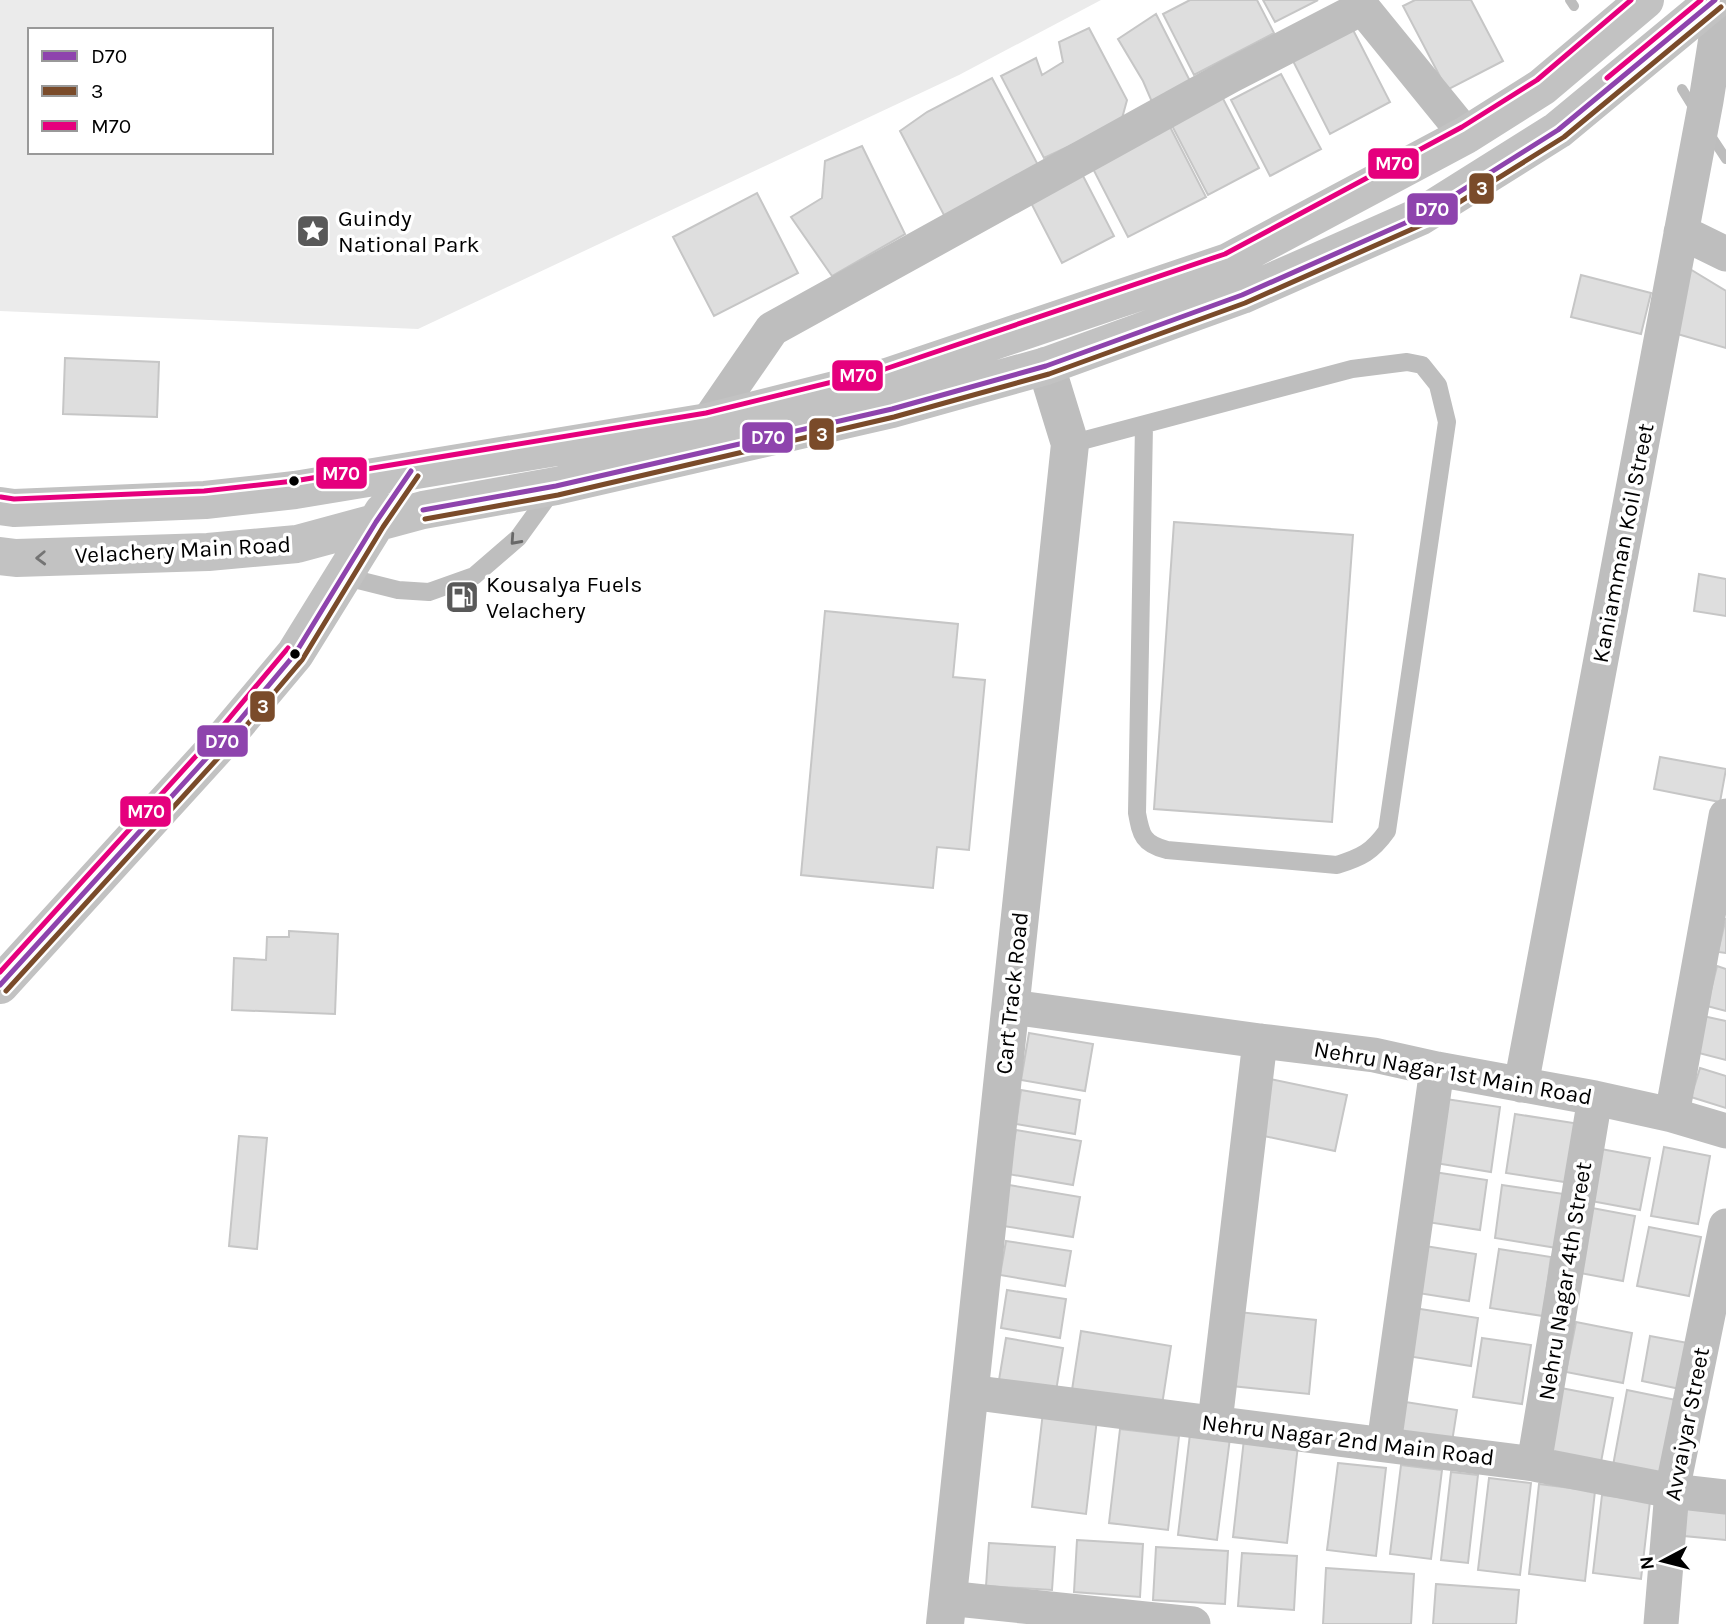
<svg xmlns="http://www.w3.org/2000/svg" width="1726" height="1624" font-family="Karla,sans-serif">
	<style>
		.green { fill: #ebebeb; fill-rule: evenodd }
		.lines { fill: none; stroke-linecap: round; stroke-linejoin: round }
		.stream { stroke: #bdbdbd; stroke-width: 10 }
		.building { fill: #dedede; stroke: #c6c6c6; stroke-width: 2 }
		.service { stroke: #bebebe; stroke-width: 18 }
		.minor { stroke: #bebebe; stroke-width: 35 }
		.tertiary { stroke: #bebebe; stroke-width: 38 }
		.secondary { stroke: #c2c2c2; stroke-width: 38 }
		.bus-1-casing { stroke: #fff; stroke-width: 10 }
		.bus-2-casing { stroke: #fff; stroke-width: 10 }
		.bus-3-casing { stroke: #fff; stroke-width: 10 }
		.bus-1 { stroke: #8e44ad; stroke-width: 5 }
		.bus-2 { stroke: #7a4b2a; stroke-width: 5 }
		.bus-3 { stroke: #e5007d; stroke-width: 5 }
		.oneway { stroke: #686868 }
		.oneway2 { stroke: #747474 }
		.bus-dot { fill: #000; stroke: #fff; stroke-width: 2.5 }
		.labels { text-anchor: middle; dominant-baseline: central; stroke-width: 7; stroke-linejoin: round; paint-order: stroke }
		.poi-label { font-size: 23px; fill: #000; stroke: #fff; text-anchor: start }
		.street-label { font-size: 23px; fill: #000; stroke: #fff }
		.line-badge { stroke: #fff; stroke-width: 2.5 }
		.badge-label { font-size: 19px; text-anchor: middle; font-weight: bold; fill: #fff }
	</style>
	<rect width="100%" height="100%" fill="#fff"/>
	<!-- green -->
	<path class="green" d="M0,0H1101L959,75L418,329L0,311ZM30,30H271V152H30Z"/>
	<g class="lines">
		<!-- stream -->
		<path class="stream" d="M1570,0L1574,6
			M1682,89L1695,110
			M1709,133L1726,159"/>
	</g>
	<!-- building -->
	<path class="building" d="M1190,0H1257L1274,33L1194,75L1163,14Z
		M1263,0H1318L1275,22Z
		M1415,0H1471L1503,61L1447,90L1403,6Z
		M1156,14L1190,81L1155,109L1143,81L1118,39Z
		M1351,26L1390,102L1330,134L1291,57Z
		M1089,28L1127,100L1121,122L1044,158L1001,76L1036,58L1042,75L1063,62L1059,42Z
		M1281,74L1321,149L1270,176L1231,100Z
		M992,78L1038,165L945,217L900,131L927,112Z
		M1219,91L1259,168L1208,195L1168,118Z
		M1167,121L1206,197L1128,237L1089,161Z
		M862,146L905,234L832,276L791,217L822,198L825,161Z
		M1081,172L1114,236L1062,263L1029,199Z
		M757,193L798,273L714,316L673,237Z
		M1685,266L1726,291V348L1667,331Z
		M1581,275L1651,293L1641,334L1571,317Z
		M65,358L159,362L157,417L63,414Z
		M1174,522L1353,535L1332,822L1154,809Z
		M1699,574L1726,579V616L1694,611Z
		M825,611L958,624L953,677L985,680L969,850L937,847L933,888L801,875Z
		M1660,757L1726,769L1720,802L1654,789Z
		M1726,918V953L1718,952Z
		M289,931L338,934L335,1014L232,1010L234,958L266,960L267,937H289Z
		M1717,966L1726,969V1011L1707,1006Z
		M1703,1016L1726,1021V1060L1695,1052Z
		M1029,1033L1093,1044L1085,1091L1021,1080Z
		M1700,1068L1726,1076V1108L1691,1097Z
		M1270,1079L1347,1095L1335,1151L1259,1135Z
		M1021,1090L1080,1100L1075,1134L1016,1124Z
		M1439,1098L1500,1107L1491,1172L1429,1162Z
		M1515,1114L1580,1124L1571,1183L1506,1173Z
		M1016,1130L1081,1141L1073,1185L1008,1174Z
		M239,1136L267,1138L257,1249L229,1246Z
		M1664,1147L1710,1156L1698,1224L1651,1216Z
		M1601,1149L1650,1158L1640,1210L1591,1201Z
		M1434,1172L1487,1180L1480,1230L1427,1222Z
		M1009,1185L1080,1197L1073,1237L1003,1226Z
		M1502,1185L1571,1195L1563,1249L1495,1238Z
		M1592,1208L1635,1216L1623,1281L1580,1273Z
		M1649,1227L1701,1237L1689,1296L1637,1286Z
		M1006,1241L1071,1251L1065,1286L1000,1275Z
		M1425,1246L1476,1254L1469,1301L1418,1293Z
		M1499,1249L1551,1257L1543,1316L1490,1308Z
		M1007,1290L1066,1299L1060,1338L1001,1328Z
		M1414,1308L1478,1318L1471,1366L1407,1356Z
		M1238,1312L1316,1320L1309,1394L1232,1386Z
		M1576,1322L1632,1333L1623,1383L1566,1372Z
		M1081,1331L1171,1346L1162,1405L1072,1390Z
		M1650,1336L1688,1343L1680,1389L1642,1381Z
		M1006,1338L1063,1348L1056,1391L999,1380Z
		M1482,1338L1531,1345L1522,1404L1473,1397Z
		M1561,1388L1613,1398L1601,1462L1549,1452Z
		M1627,1390L1676,1400L1661,1480L1612,1471Z
		M1399,1401L1457,1410L1451,1448L1393,1439Z
		M1043,1412L1097,1419L1086,1514L1032,1507Z
		M1120,1429L1179,1436L1168,1530L1109,1523Z
		M1190,1434L1230,1438L1217,1540L1178,1535Z
		M1244,1439L1298,1445L1287,1543L1233,1537Z
		M1338,1463L1386,1468L1376,1556L1327,1550Z
		M1401,1465L1442,1470L1431,1559L1390,1554Z
		M1451,1472L1478,1475L1468,1563L1441,1560Z
		M1489,1478L1531,1483L1520,1575L1478,1570Z
		M1539,1484L1595,1491L1585,1581L1529,1574Z
		M1602,1495L1650,1501L1641,1579L1593,1573Z
		M1687,1502L1726,1506V1540L1684,1536Z
		M1077,1540L1143,1544L1140,1597L1074,1592Z
		M989,1543L1055,1547L1052,1590L986,1586Z
		M1156,1547L1228,1551L1225,1604L1153,1600Z
		M1242,1553L1297,1556L1294,1610L1238,1606Z
		M1326,1568L1414,1574L1411,1624H1323Z
		M1436,1584L1519,1590L1516,1624H1433Z"/>
	<g class="lines">
		<!-- service -->
		<path class="service" d="M1070,444L1352,369L1407,362L1422,365L1438,385L1447,422L1387,831C1372,852 1362,857 1337,865L1167,850C1143,844 1141,835 1137,813L1144,425
			M342,576L398,590L429,592L474,576L518,538L552,491"/>
		<!-- minor -->
		<path class="minor" d="M1681,232L1726,254
			M708,422L772,329L1230,76L1354,12L1363,10L1366,12L1466,135
			M1011,1007L1260,1041L1374,1055L1437,1069L1595,1098L1672,1115L1726,1131
			M1521,1085L1706,101L1722,0
			M1672,1115L1726,816
			M969,1392L1534,1464L1672,1491L1726,1497
			M1215,1422L1260,1041
			M1384,1444L1437,1069
			M1534,1464L1595,1098
			M947,1598L1193,1624
			M1661,1624L1672,1491L1726,1226"/>
		<!-- tertiary -->
		<path class="tertiary" d="M945,1624L1070,444L1046,366"/>
		<!-- secondary -->
		<path class="secondary" d="M0,506L14,508L205,500L295,490L708,422L887,377L1228,262L1466,135L1542,87L1645,0
			M0,556L16,558L208,552L297,544L423,510L556,486L892,409L1046,366L1242,295L1421,216L1558,130L1715,0
			M0,985L223,740L295,654L383,512"/>
		<!-- bus-1 casing -->
		<g class="bus-1-casing">
			<path id="bus-1" d="M423,510L556,486L892,409L1046,366L1242,295L1421,216L1558,130L1715,0
				M0,985L223,740L295,654L376,522L411,471"/>
		</g>
		<!-- bus-2 casing -->
		<g class="bus-2-casing">
			<path id="bus-2" d="M425,519L558,495L894,417L1049,374L1245,303L1426,223L1564,137L1721,7
				M6,991L229,746L302,660L383,527L418,476"/>
		</g>
		<!-- bus-3 casing -->
		<g class="bus-3-casing">
			<path id="bus-3" d="M1607,78L1701,0
				M1,497L14,499L204,491L294,481L706,413L885,369L1225,254L1462,127L1537,80L1631,0
				M0,972L216,734L288,648"/>
		</g>
		<!-- bus-1 -->
		<use href="#bus-1" class="bus-1"/>
		<!-- bus-2 -->
		<use href="#bus-2" class="bus-2"/>
		<!-- bus-3 -->
		<use href="#bus-3" class="bus-3"/>
	</g>
	<!-- one-way arrows -->
	<defs><path id="oneway-chevron" d="M-2-3.5L2.5 0L-2 3.5" fill="none" stroke-width="1.6" stroke-linecap="round" stroke-linejoin="round" transform="scale(1.75)"/></defs>
	<use class="oneway" href="#oneway-chevron" transform="translate(515 540) rotate(132)"/>
	<use class="oneway2" href="#oneway-chevron" transform="translate(41 558) rotate(178)"/>
	<!-- icons -->
	<defs>
		<g id="sight-square" transform="scale(1.75)"><rect x="-9" y="-9" width="18" height="18" rx="4" fill="#595959" stroke="#fff"/><path d="M0-6L1.8-2.2L6-1.7L2.9 1.2L3.7 5.4L0 3.3L-3.7 5.4L-2.9 1.2L-6-1.7L-1.8-2.2Z" fill="#fff"/></g>
		<g id="fuel-square" transform="scale(1.75)"><rect x="-9" y="-9" width="18" height="18" rx="4" fill="#595959" stroke="#fff"/><path d="M-5.5-6h7V0h2V4h1.3V-2.5L3-4.5l.8-.8L6-3V5H2.5V1h-1V6h-7ZM-4.2-4.7v3.2H.2V-4.7Z" fill="#fff"/></g>
	</defs>
	<g fill-rule="evenodd">
		<use href="#sight-square" x="313" y="231"/>
		<use href="#fuel-square" x="462" y="597"/>
	</g>
	<!-- markers -->
	<g class="bus-dot">
		<circle cx="294" cy="481" r="6"/>
		<circle cx="295" cy="654" r="6"/>
	</g>
	<g class="labels">
		<!-- poi labels -->
		<g class="poi-label">
			<text x="338" y="218">Guindy<tspan x="338" dy="26">National Park</tspan></text>
			<text x="486" y="584">Kousalya Fuels<tspan x="486" dy="26">Velachery</tspan></text>
		</g>
		<!-- street labels -->
		<g class="street-label">
			<text transform="translate(1623 543) rotate(-79)">Kaniamman Koil Street</text>
			<text transform="translate(183 550) rotate(-3)">Velachery Main Road</text>
			<text transform="translate(1012 993) rotate(-84)">Cart Track Road</text>
			<text transform="translate(1453 1073) rotate(10)">Nehru Nagar 1st Main Road</text>
			<text transform="translate(1565 1281) rotate(-81)">Nehru Nagar 4th Street</text>
			<text transform="translate(1687 1424) rotate(-79)">Avvaiyar Street</text>
			<text transform="translate(1348 1440) rotate(7)">Nehru Nagar 2nd Main Road</text>
		</g>
	</g>
	<g class="line-badge">
		<rect x="1367" y="147" width="53" height="33" rx="7" fill="#e5007d"/>
		<rect x="1468" y="172" width="27" height="33" rx="7" fill="#7a4b2a"/>
		<rect x="1406" y="192" width="53" height="34" rx="7" fill="#8e44ad"/>
		<rect x="831" y="359" width="53" height="33" rx="7" fill="#e5007d"/>
		<rect x="808" y="417" width="27" height="34" rx="7" fill="#7a4b2a"/>
		<rect x="741" y="421" width="53" height="33" rx="7" fill="#8e44ad"/>
		<rect x="315" y="456" width="53" height="34" rx="7" fill="#e5007d"/>
		<rect x="249" y="690" width="27" height="33" rx="7" fill="#7a4b2a"/>
		<rect x="196" y="724" width="53" height="34" rx="7" fill="#8e44ad"/>
		<rect x="119" y="795" width="53" height="33" rx="7" fill="#e5007d"/>
	</g>
	<g class="badge-label">
		<text x="1394" y="170">M70</text>
		<text x="1482" y="195">3</text>
		<text x="1432" y="216">D70</text>
		<text x="858" y="382">M70</text>
		<text x="822" y="441">3</text>
		<text x="768" y="444">D70</text>
		<text x="341" y="480">M70</text>
		<text x="263" y="713">3</text>
		<text x="222" y="748">D70</text>
		<text x="146" y="818">M70</text>
	</g>
	<!-- legend -->
	<rect x="28" y="28" width="245" height="126" fill="#ffffff" stroke="#999999" stroke-width="2"/>
	<rect x="42" y="51" width="35" height="10" fill="#8e44ad" stroke="#999999" stroke-width="2"/>
	<text x="91" y="63" font-size="21" fill="#000000">D70</text>
	<rect x="42" y="86" width="35" height="10" fill="#7a4b2a" stroke="#999999" stroke-width="2"/>
	<text x="91" y="98" font-size="21" fill="#000000">3</text>
	<rect x="42" y="121" width="35" height="10" fill="#e5007d" stroke="#999999" stroke-width="2"/>
	<text x="91" y="133" font-size="21" fill="#000000">M70</text>
	<!-- north arrow -->
	<g transform="translate(1663 1561) rotate(263)" stroke="#ffffff" stroke-width="5" paint-order="stroke">
	<path d="M0-5L12 26L0 18L-12 26Z" fill="#000000"/>
	<text y="-10" font-size="19" font-weight="bold" text-anchor="middle" fill="#000000">N</text>
	</g>
</svg>
